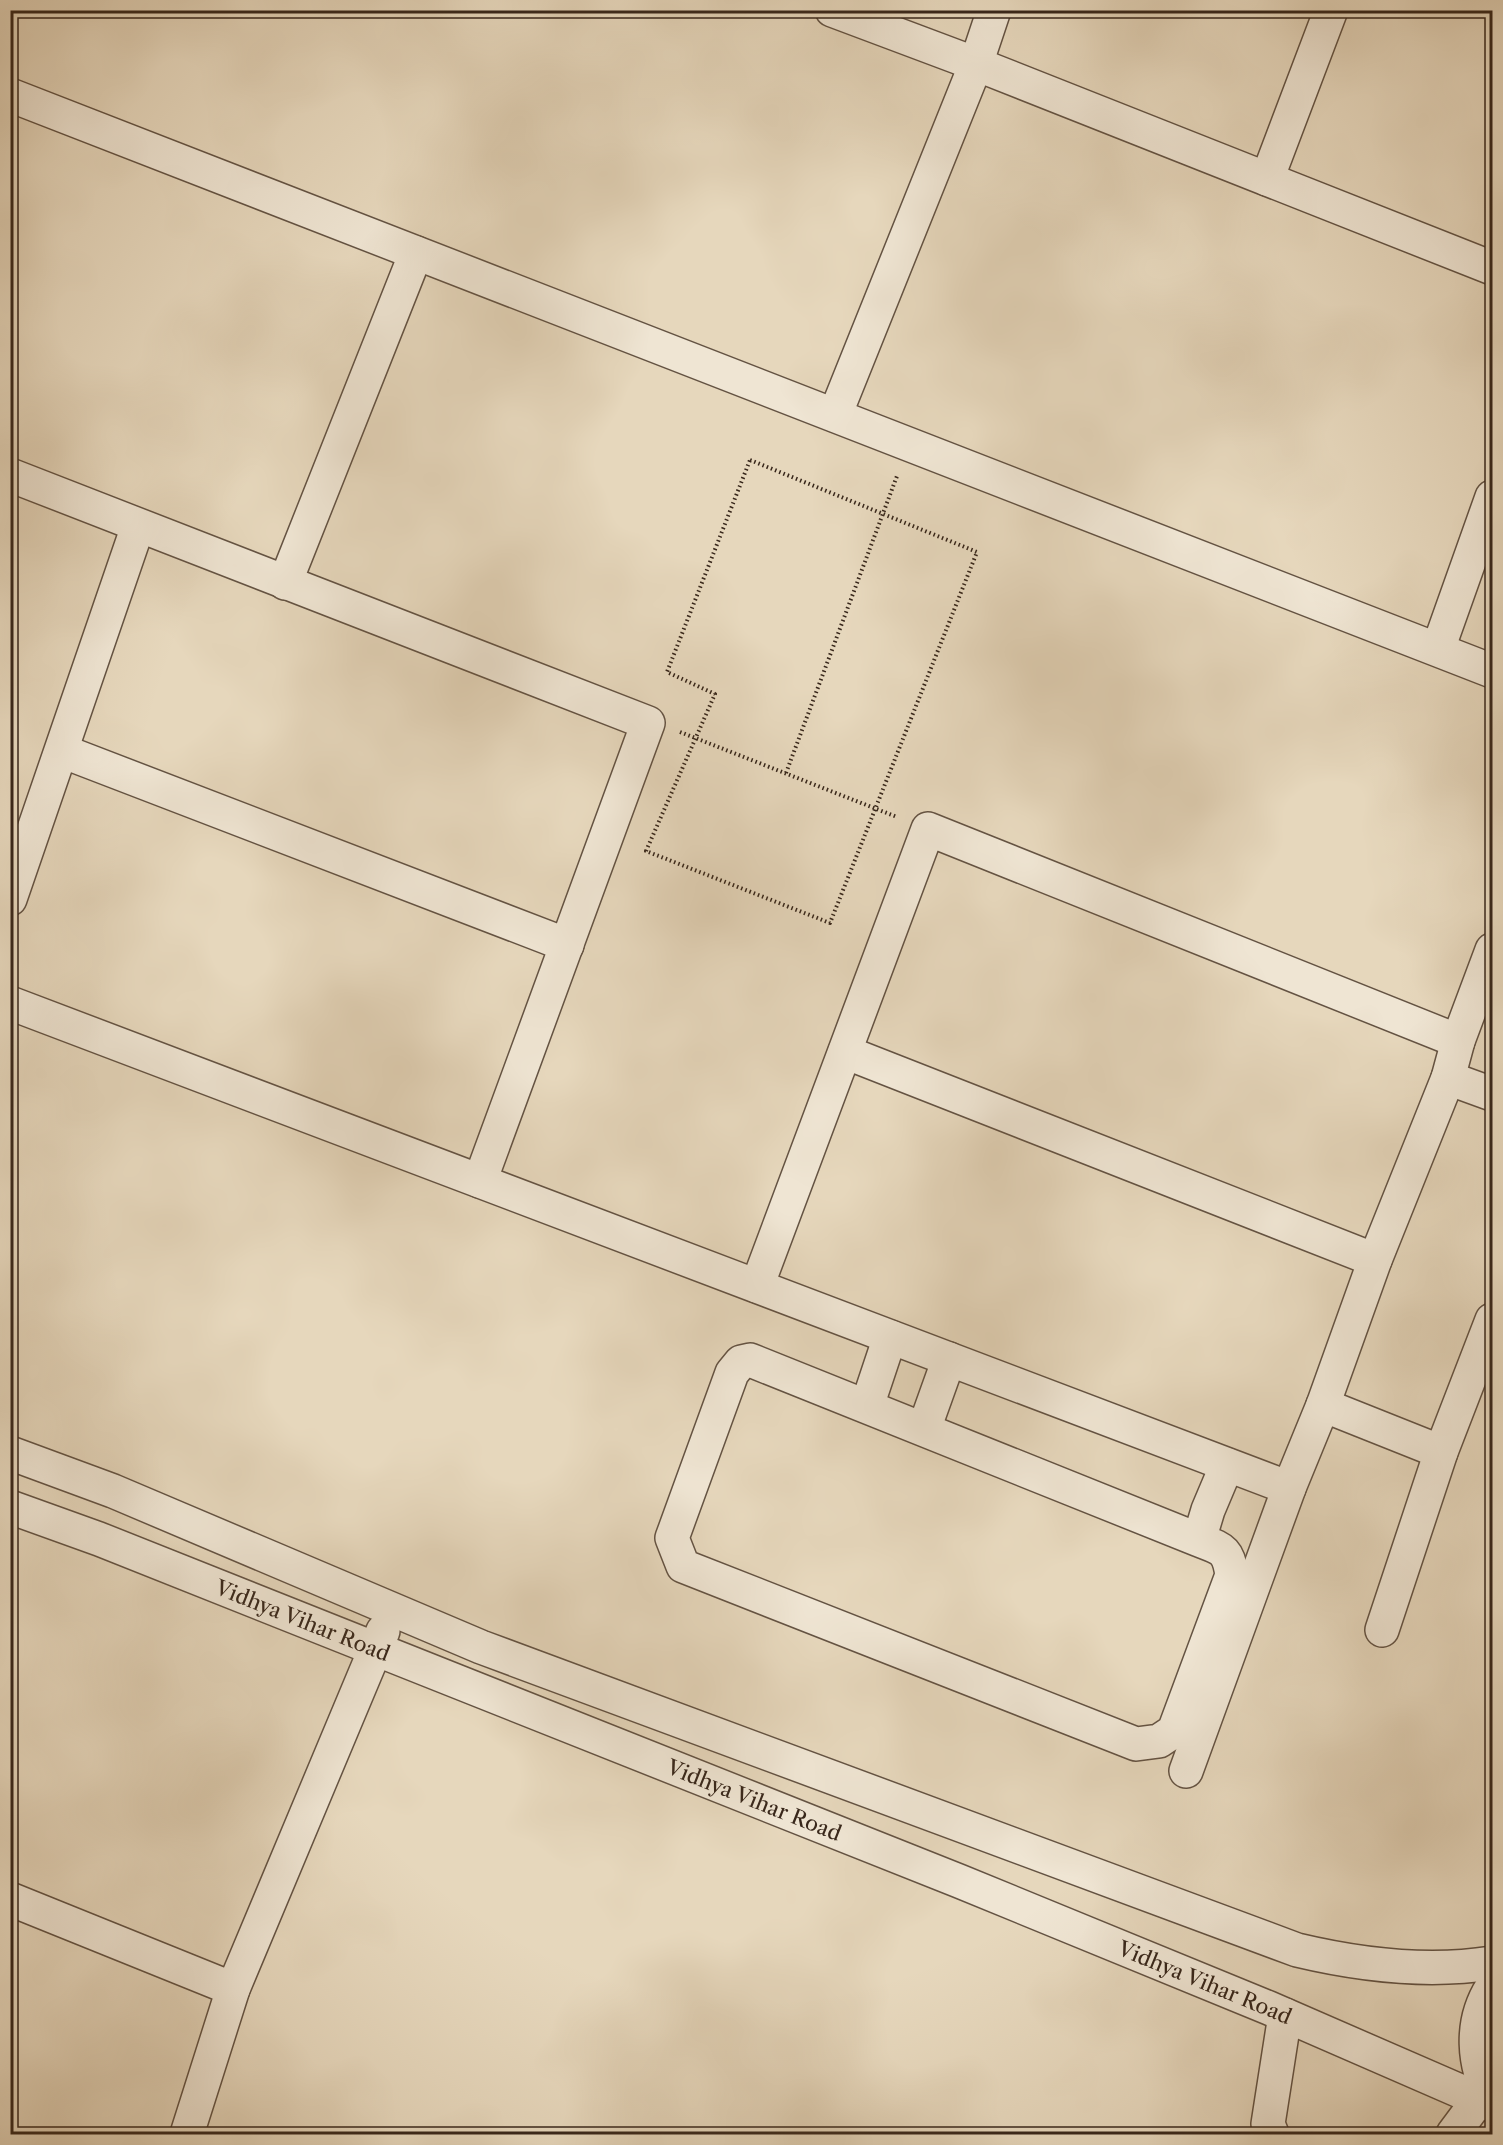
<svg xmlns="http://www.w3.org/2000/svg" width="1503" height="2145" font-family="'Libre Caslon Text',serif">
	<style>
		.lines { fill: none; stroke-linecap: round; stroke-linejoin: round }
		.minor-casing { stroke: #645343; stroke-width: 36 }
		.path { stroke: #38271b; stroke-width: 4; stroke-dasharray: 1.5 3; stroke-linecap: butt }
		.minor { stroke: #efe5d3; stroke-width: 33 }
		.labels { text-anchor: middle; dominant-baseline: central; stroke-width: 4.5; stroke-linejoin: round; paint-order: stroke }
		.street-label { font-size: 21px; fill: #38271b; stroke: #efe5d3 }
	</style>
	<rect width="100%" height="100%" fill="#e6d7bc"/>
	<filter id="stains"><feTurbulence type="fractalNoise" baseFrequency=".00333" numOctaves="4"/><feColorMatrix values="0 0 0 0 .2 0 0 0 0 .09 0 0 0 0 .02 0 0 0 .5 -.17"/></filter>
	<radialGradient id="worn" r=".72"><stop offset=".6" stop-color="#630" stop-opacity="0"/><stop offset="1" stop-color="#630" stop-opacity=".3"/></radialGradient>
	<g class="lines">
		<!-- minor casing -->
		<g class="minor-casing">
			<g id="minor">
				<path d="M832,10L976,64L1492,268"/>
				<path d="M10,95L1492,671"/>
				<path d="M1267,179L1331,10"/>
				<path d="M835,415L976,64L994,10"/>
				<path d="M10,475L648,723L480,1181"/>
				<path d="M285,583L416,253"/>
				<path d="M1438,649L1492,497"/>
				<path d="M62,751L567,945"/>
				<path d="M10,899L138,526"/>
				<path d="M10,1003L1289,1488L1323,1405L1375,1260L1448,1078L1458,1041L1492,950"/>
				<path d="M845,1052L1375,1260"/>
				<path d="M1448,1078L1492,1094"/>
				<path d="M757,1286L928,829L1458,1041"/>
				<path d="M1323,1405L1441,1452"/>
				<path d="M867,1406L890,1337"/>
				<path d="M924,1429L949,1359"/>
				<path d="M10,1453L113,1491L481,1647L1297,1950C1360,1965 1428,1973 1492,1963"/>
				<path id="s1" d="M10,1507L99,1539L959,1881L1269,2008L1492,2105"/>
				<path d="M1199,1540L750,1360L741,1362L732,1373L672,1538L683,1566L1136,1744L1159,1741L1174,1731L1232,1575C1228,1549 1222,1549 1199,1540L1208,1510L1227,1465"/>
				<path d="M1382,1630L1441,1452L1492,1320"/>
				<path d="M1186,1771L1289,1488"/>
				<path d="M10,1899L233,1989"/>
				<path d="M1492,1987C1469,2023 1473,2065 1492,2101"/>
				<path d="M187,2134L233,1989L383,1631"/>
				<path d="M1272,2134L1268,2124L1285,2015"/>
				<path d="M1453,2134L1479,2099"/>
			</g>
		</g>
		<!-- path -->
		<path class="path" d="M10,14L13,10
			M750,460L977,552L830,923L646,851L715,694L667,672Z
			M680,732L897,817
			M786,773L897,476"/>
		<!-- minor -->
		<use href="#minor" class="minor"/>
	</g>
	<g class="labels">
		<!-- street labels -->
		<g class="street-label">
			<text stroke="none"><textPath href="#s1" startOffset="314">Vidhya Vihar Road</textPath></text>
			<text stroke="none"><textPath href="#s1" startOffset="800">Vidhya Vihar Road</textPath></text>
			<text stroke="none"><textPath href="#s1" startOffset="1286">Vidhya Vihar Road</textPath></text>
		</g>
	</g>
	<!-- margin -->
	<rect width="1503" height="2145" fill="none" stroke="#e6d7bc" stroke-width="36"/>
	<rect x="12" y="12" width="1479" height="2121" fill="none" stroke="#38271b" stroke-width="3"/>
	<rect x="18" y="18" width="1467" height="2109" fill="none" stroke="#38271b" stroke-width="1.5"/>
	<rect width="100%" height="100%" filter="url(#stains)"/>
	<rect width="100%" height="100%" fill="url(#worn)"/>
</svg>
